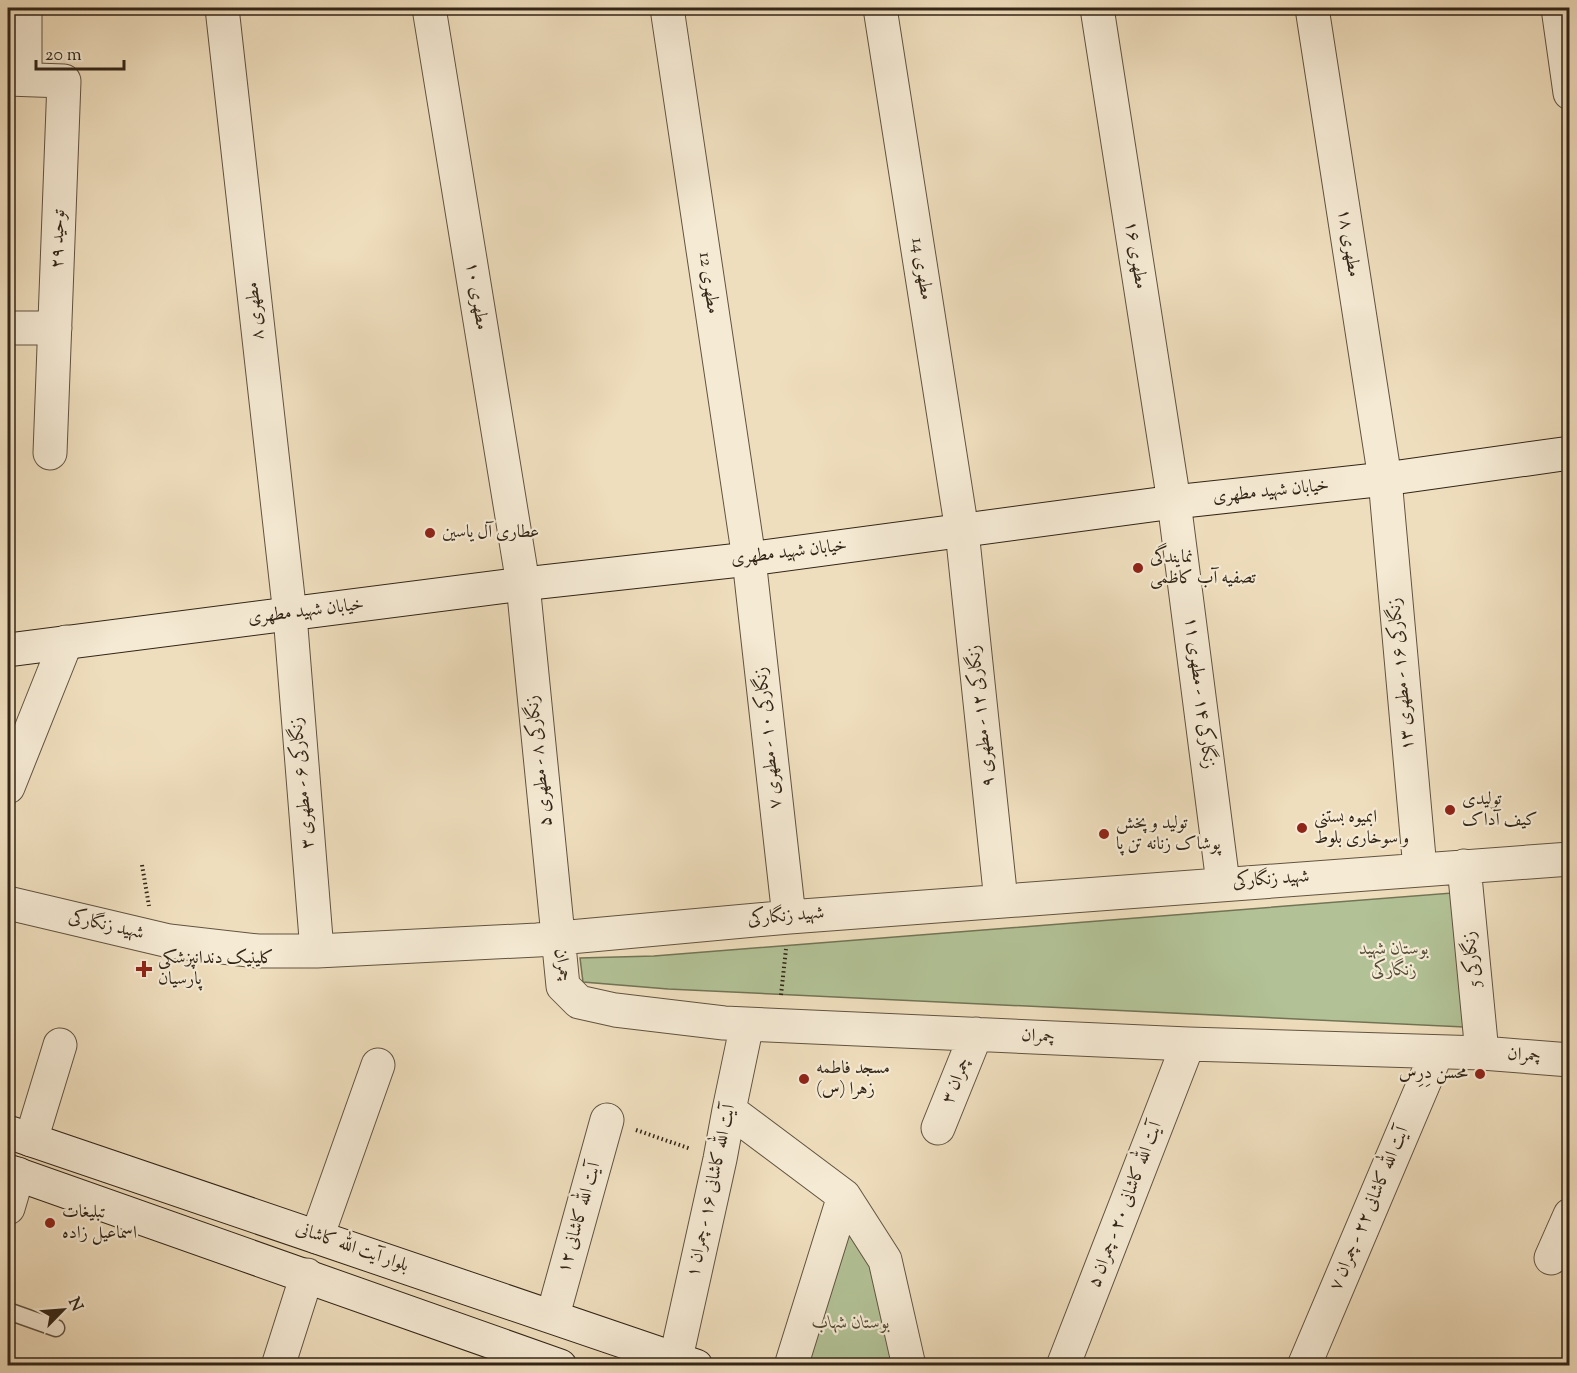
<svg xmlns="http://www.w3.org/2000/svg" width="1577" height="1373" font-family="'Sorts Mill Goudy',Amiri,serif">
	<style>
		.green { fill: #b2c296; stroke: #727456; stroke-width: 1.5 }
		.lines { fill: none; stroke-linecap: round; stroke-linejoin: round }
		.lane-casing { stroke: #615340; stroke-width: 19 }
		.street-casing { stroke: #615340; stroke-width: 35 }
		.secondary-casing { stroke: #322517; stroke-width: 35 }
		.path { stroke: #322517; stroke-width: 4; stroke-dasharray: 1.5 3; stroke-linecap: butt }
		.lane { stroke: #f5ead4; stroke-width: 16 }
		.street { stroke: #f5ead4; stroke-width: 33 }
		.secondary { stroke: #f5ead4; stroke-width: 33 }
		.poi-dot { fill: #8f2418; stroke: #f5ead4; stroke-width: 2 }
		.labels { text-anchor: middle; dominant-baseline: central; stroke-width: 4.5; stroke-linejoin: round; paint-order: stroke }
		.street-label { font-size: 18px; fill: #322517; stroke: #f5ead4 }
		.poi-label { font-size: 18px; fill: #322517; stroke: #f5ead4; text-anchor: start }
		.park-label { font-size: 18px; font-style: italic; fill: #524c37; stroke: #f5ead4 }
	</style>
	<rect width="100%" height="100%" fill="#efdebd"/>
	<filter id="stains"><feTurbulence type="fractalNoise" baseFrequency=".00333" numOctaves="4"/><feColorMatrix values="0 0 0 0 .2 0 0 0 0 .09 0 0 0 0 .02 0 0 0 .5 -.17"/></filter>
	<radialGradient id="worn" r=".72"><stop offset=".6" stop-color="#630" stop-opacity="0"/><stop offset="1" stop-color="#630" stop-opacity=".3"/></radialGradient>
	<!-- green -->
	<path class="green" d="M1452,893L1464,1027L668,989L583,982L580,958L654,956Z
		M841,1223L877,1257L903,1365L794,1366Z"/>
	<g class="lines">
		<!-- lane casing -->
		<g class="lane-casing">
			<path id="lane" d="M8,1311L56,1328"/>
		</g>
		<!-- street casing -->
		<g class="street-casing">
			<path id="street" d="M222,8L290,615L317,951
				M429,8L523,584L563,986L579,1002L615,1010L724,1023L1188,1044L1482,1053L1570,1060
				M667,8L749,559L789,917
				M880,8L962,531L1001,901
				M1097,8L1174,502L1223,883
				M1312,8L1385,479L1420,869
				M1558,8L1570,93
				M8,79L64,81L50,453
				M25,79V8
				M8,328H55
				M8,787L66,642
				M1464,866L1482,1053
				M8,903L169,941L258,951H317L537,940L789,917L1570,859
				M729,1110L844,1196L885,1260L909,1366
				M938,1128L976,1034
				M31,1140L60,1045
				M8,1208L18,1174
				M317,1237L378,1065
				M1551,1258L1570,1215
				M553,1315L607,1120
				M676,1358L720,1159L729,1110L747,1024
				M278,1366L307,1275
				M791,1366L844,1196
				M1063,1366L1188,1044
				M1304,1366L1437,1052"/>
		</g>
		<!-- secondary casing -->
		<g class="secondary-casing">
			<path id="secondary" d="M8,650L523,584L749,559L1174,502L1385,479L1570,453
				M8,1132L696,1366
				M8,1171L560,1366"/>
		</g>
		<!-- path -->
		<path class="path" d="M142,865L149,906
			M781,995L786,949
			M636,1130L691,1149"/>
		<!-- lane -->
		<use href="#lane" class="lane"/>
		<!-- street -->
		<use href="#street" class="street"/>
		<!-- secondary -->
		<use href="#secondary" class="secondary"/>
	</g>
	<!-- markers -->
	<g class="poi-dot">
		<circle cx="430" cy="533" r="6"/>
		<circle cx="1138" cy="568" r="6"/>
		<circle cx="1450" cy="810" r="6"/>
		<circle cx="1302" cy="828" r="6"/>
		<circle cx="1104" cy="834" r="6"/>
		<path d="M141 960h6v6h6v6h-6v6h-6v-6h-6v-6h6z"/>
		<circle cx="1480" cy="1074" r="6"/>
		<circle cx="804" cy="1079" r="6"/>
		<circle cx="50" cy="1223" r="6"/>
	</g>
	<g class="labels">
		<!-- street labels -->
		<g class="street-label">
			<text transform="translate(59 239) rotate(-88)">توحید ۲۹</text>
			<text transform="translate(1348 243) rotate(81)">مطهری ۱۸</text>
			<text transform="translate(1135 255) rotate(81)">مطهری ۱۶</text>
			<text transform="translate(921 269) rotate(81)">مطهری 14</text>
			<text transform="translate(708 283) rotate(82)">مطهری 12</text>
			<text transform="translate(476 296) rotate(81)">مطهری ۱۰</text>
			<text transform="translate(256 311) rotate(-96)">مطهری ۸</text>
			<text transform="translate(1271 492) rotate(-6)">خیابان شهید مطهری</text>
			<text transform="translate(789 553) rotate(-7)">خیابان شهید مطهری</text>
			<text transform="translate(306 612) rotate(-7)">خیابان شهید مطهری</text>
			<text transform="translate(1402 674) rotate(-95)">زنگارکی ۱۶ - مطهری ۱۳</text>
			<text transform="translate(1199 693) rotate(83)">زنگارکی ۱۴ - مطهری ۱۱</text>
			<text transform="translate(982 716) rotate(-96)">زنگارکی ۱۲ - مطهری ۹</text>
			<text transform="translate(769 738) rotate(-96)">زنگارکی ۱۰ - مطهری ۷</text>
			<text transform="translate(540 761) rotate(-96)">زنگارکی ۸ - مطهری ۵</text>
			<text transform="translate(303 783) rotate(-95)">زنگارکی ۶ - مطهری ۳</text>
			<text transform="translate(1271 880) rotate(-4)">شهید زنگارکی</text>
			<text transform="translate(786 917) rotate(-5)">شهید زنگارکی</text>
			<text transform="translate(106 926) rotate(13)">شهید زنگارکی</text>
			<text transform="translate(1473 959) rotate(-96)">زنگارکی 5</text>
			<text transform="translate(562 965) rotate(79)">چمران</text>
			<text transform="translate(1038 1037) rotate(3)">چمران</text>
			<text transform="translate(1524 1056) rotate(4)">چمران</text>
			<text transform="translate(957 1081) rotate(-68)">چمران ۳</text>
			<text transform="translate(712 1191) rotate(-78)">آیت الله کاشانی ۱۶ - چمران ۱</text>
			<text transform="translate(1126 1205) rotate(-69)">آیت الله کاشانی ۲۰ - چمران ۵</text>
			<text transform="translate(1370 1209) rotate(-67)">آیت الله کاشانی ۲۲ - چمران ۷</text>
			<text transform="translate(580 1218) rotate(-74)">آیت الله کاشانی ۱۲</text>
			<text transform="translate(352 1248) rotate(19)">بلوار آیت الله کاشانی</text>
		</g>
		<!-- poi labels -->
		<g class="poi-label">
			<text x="442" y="533">عطاری آل یاسین</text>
			<text x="1150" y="558">نمایندگی<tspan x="1150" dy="21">تصفیه آب کاظمی</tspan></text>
			<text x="1462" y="800">تولیدی<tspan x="1462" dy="21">کیف آداک</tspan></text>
			<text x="1314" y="818">ابمیوه بستنی<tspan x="1314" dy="21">و ‌سوخاری بلوط</tspan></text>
			<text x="1116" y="824">تولید و پخش<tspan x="1116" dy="21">پوشاک زنانه تن پا</tspan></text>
			<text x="158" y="959">کلینیک دندانپزشکی<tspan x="158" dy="21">پارسیان</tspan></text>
			<text x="816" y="1069">مسجد فاطمه<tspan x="816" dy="21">زهرا (س)</tspan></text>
			<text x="1468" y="1074" text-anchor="end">محسن دِرِس</text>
			<text x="62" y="1213">تبلیغات<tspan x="62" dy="21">اسماعیل زاده</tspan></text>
		</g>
		<!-- park labels -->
		<g class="park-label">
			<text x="1394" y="950">بوستان شهید<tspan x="1394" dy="21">زنگارکی</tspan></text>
			<text x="851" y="1324">بوستان شهاب</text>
		</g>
	</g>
	<!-- margin -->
	<rect width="1577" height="1373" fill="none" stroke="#efdebd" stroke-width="30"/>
	<rect x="9" y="9" width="1559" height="1355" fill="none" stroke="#322517" stroke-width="3"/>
	<rect x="15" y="15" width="1547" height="1343" fill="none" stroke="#322517" stroke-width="1.5"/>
	<!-- north arrow -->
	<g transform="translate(63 1310) rotate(65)" stroke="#f5ead4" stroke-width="4.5" paint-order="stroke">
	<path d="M0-4.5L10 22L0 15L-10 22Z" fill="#322517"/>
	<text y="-9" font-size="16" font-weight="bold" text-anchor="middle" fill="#322517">N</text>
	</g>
	<!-- scale -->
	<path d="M36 60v9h88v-9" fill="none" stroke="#322517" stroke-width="3"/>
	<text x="45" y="60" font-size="18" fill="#322517" stroke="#f5ead4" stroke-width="4.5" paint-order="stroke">20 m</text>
	<rect width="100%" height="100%" filter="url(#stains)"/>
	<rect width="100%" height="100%" fill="url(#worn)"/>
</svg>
